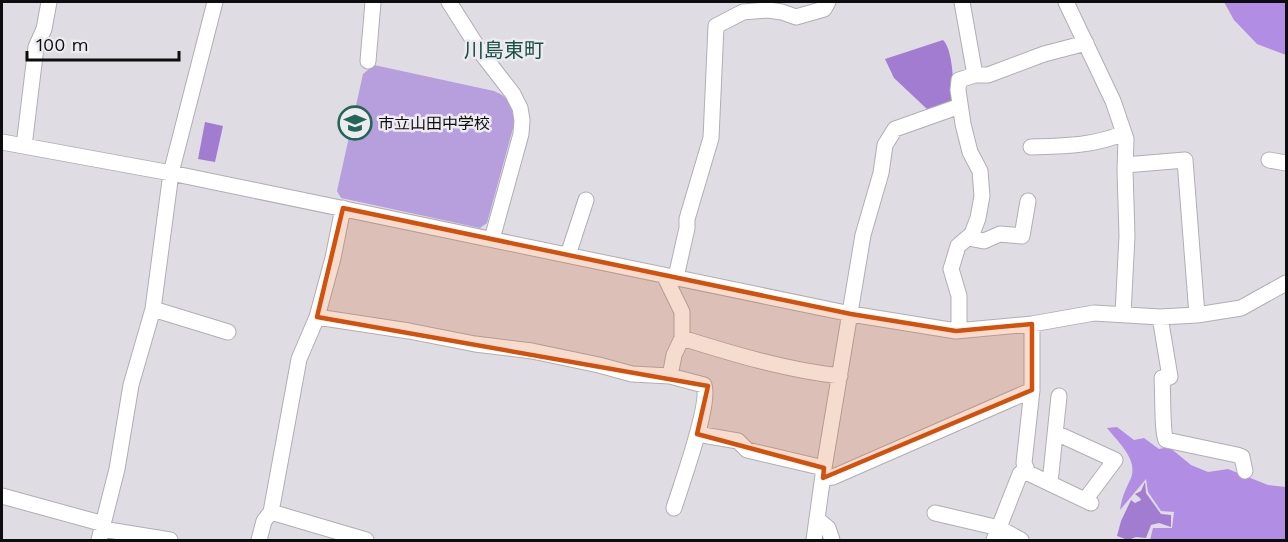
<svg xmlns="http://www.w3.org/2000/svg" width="1288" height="542" font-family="'Work Sans','Noto Sans JP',sans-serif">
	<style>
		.green { fill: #b79edd }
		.forest { fill: #b28de4 }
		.water { fill: #a17cd1 }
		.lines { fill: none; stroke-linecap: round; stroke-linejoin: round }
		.minor-casing { stroke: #b0aeb3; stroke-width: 17 }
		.minor { stroke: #fff; stroke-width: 15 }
		.marked { fill: #d2510c; fill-opacity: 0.2; stroke: #d2510c; stroke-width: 4.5; stroke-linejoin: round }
		.labels { text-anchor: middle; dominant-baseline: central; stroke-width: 5; stroke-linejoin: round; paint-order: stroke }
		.poi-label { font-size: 16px; fill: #0d0c0e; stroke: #edebf0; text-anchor: start }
		.quarter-label { font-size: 20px; fill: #184e43; stroke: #edebf0 }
	</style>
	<rect width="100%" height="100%" fill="#dfdde3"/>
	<!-- green -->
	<path class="green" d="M374,65L494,91C510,98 512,105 515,121L487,223L480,228L341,198L337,191L363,74Z"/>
	<!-- forest -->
	<path class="forest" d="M1224,2H1286V55L1257,44L1234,20Z
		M1117,427L1134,440L1144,438L1159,449L1169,447L1191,465L1208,472L1228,469L1268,485L1286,487V540H1139H1150L1153,528H1172L1174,512L1161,511L1148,492L1146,479L1120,510C1122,496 1125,491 1131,478C1138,459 1118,442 1107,428Z"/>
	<!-- water -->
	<path class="water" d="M943,40C953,49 955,90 952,104L928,110L894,78L885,59Z
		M205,122L223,126L215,162L198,159Z
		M1145,482L1146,493L1161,514L1171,515V527L1159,523L1151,525L1146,538L1136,537L1128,540L1117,536L1121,521L1131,500L1135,503L1141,500L1140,498L1135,494L1141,491Z"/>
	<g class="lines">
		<!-- minor casing -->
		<g class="minor-casing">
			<path id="minor" d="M449,2L482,54L513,94L520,108L522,120L521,134L492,239
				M1066,2L1113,101L1126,139L1125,170L1127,236L1123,314
				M368,61L373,2
				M975,75H988L1044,54L1086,43
				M2,142L171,173L851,314L956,331L1032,324L1094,313L1160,317L1197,315L1241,308L1286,283
				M24,146L36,47L44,29L49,2
				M1031,147C1063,146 1094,146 1124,133
				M1269,160L1286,163
				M1125,165L1185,160L1197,315
				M343,208L333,258L317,317L299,359L271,512L366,540
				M968,238L984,241L1000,234L1022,236L1028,201
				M568,255L586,200
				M664,275L682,312V338L674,355L670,376
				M676,277L687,228V219L711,138L716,26L743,12L768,10L782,12L796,17L824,9L828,2
				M153,309L228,332
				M317,317L409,331L475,344L532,351L599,365L632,374L670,376L704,385C711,404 681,485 674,508
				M1160,317L1170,377L1162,378C1163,390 1162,433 1166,440L1237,455L1242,457L1245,471
				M1032,324V390L1024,463L1028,473L1091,503
				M959,331V296L951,269L958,246L972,234L978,218L982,196L980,171L970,152L963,124L958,90L959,80L975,75L962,2
				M682,338C733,354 786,370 840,376
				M1056,433L1115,460L1085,500
				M697,434L738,441L747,450L824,468
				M823,478L833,477L1032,390
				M1050,483L1059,396
				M2,496L104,524
				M935,513L999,528L1021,540
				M817,519L828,528L832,540
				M102,529L170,540
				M99,540L117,469L131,385L153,309L171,173L215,2
				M259,540L264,521L271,512
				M814,540L824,468L863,235L881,173L885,145L895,129L960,106
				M994,540L1020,474L1025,469"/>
		</g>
		<!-- minor -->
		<use href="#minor" class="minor"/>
	</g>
	<!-- marked area -->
	<path class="marked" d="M343,208L851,314L956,331L1032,324V390L823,478L824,468L697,434L708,386L317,317Z"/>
	<!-- icons -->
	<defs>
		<g id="school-ring" transform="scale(1.725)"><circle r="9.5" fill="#edebf0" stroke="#226658" stroke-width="1.5"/><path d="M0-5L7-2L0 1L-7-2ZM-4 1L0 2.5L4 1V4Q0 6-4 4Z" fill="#226658"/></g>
	</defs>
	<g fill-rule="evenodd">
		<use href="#school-ring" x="355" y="123"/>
	</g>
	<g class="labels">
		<!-- poi labels -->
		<g class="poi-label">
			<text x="378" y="123">市立山田中学校</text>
		</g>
		<!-- quarter labels -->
		<g class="quarter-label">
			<text x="504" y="50">川島東町</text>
		</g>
	</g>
	<!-- border -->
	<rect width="1288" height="542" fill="none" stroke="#0d0c0e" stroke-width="6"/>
	<!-- scale -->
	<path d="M27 51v9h152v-9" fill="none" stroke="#0d0c0e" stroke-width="3"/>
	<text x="36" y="51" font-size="18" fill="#0d0c0e" stroke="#edebf0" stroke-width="4.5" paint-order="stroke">100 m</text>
</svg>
